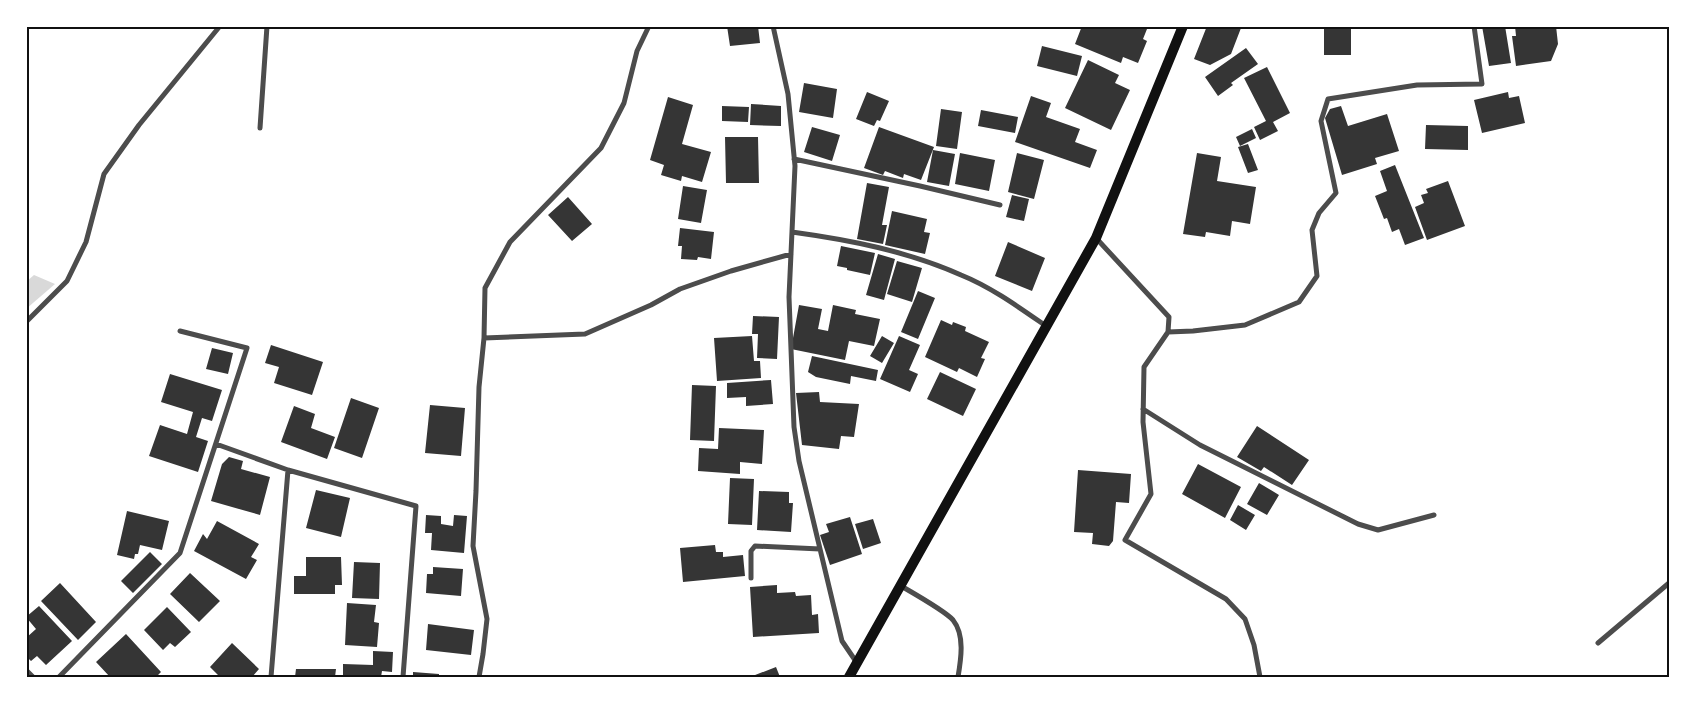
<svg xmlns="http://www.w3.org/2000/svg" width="1695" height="703" font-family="Barlow,sans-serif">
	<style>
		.water { fill: #d9d9d9 }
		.building { fill: #353535 }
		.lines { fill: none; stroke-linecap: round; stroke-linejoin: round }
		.minor { stroke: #4c4c4c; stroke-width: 5 }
		.secondary { stroke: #111; stroke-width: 10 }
		.neatline { fill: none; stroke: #111; stroke-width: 2 }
	</style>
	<rect width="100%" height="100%" fill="#fff"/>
	<!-- water -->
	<path class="water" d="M34,275L55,284L26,309V282Z"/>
	<!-- building -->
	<path class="building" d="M727,26H758L760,43L730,46Z
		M1082,26H1140L1147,29L1143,39L1147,41L1138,63L1123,57L1121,63L1075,44Z
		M1207,26H1236L1241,28L1231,54L1210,65L1194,59Z
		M1324,26H1351V55H1324Z
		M1482,26H1505L1511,63L1489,66Z
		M1515,26H1556L1558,44L1551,61L1516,66L1512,36H1516Z
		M1042,46L1082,56L1077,76L1037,66Z
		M1246,48L1258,64L1231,83L1233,85L1218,96L1205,77Z
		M1088,60L1119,75L1115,83L1130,90L1111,130L1065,108Z
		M1267,67L1290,113L1273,122L1278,131L1260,140L1254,127L1266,121L1244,78Z
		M804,83L837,89L833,118L799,112Z
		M867,92L889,101L880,121L877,120L874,126L856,119Z
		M1508,92L1509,98L1519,96L1525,123L1482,133L1474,100Z
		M1031,96L1051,103L1046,117L1080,129L1075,142L1097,150L1090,168L1015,142Z
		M668,97L693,105L682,144L711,152L702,182L682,176L681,181L661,175L664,165L650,160Z
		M751,104L781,106V126L750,125Z
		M722,106L749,107L748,122L722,121Z
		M1341,106L1348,126L1387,114L1399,151L1375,158L1377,164L1342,175L1325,118L1330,109Z
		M941,109L962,112L957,149L936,146Z
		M981,110L1018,117L1015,133L978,126Z
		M1426,125L1468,126V150L1425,149Z
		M812,127L840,135L832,161L804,152Z
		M879,127L934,147L921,180L904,174L903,178L885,171L883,175L864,168Z
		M1252,129L1256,138L1240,146L1236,137Z
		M725,137H758L759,183H726Z
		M1248,144L1258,170L1248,173L1238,147Z
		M933,150L955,154L949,186L927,182Z
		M960,153L995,160L989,191L955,184Z
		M1017,153L1044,160L1034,199L1008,192Z
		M1197,153L1221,157L1217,181L1256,187L1250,224L1232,221L1230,236L1206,232L1205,237L1183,234Z
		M1395,165L1424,238L1405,245L1399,229L1392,232L1387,218L1384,219L1375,196L1387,191L1380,171Z
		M1448,181L1465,226L1427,240L1415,207L1424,203L1421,195L1428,193L1426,189Z
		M867,183L889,187L882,225H887L883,244L857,239Z
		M683,186L707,190L701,223L678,219Z
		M1012,195L1029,199L1024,221L1006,217Z
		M568,197L592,224L572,241L548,215Z
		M892,211L927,219L924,232L930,233L925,254L885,245Z
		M680,228L714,232L711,259L698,257L697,260L681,259L682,246H678Z
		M1008,242L1045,258L1032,291L995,276Z
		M841,246L875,253L870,275L847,270V268L837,266Z
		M878,254L895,259L884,300L866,295Z
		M897,261L922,268L912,302L887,294Z
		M918,291L935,298L918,339L901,332Z
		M799,305L822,309L818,329L828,331L833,305L856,310L855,314L880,319L874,346L849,341L845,360L791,349Z
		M753,316L779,317L777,359L757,358L758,334H752Z
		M941,320L952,325L953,322L966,327L965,331L989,342L981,358L985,359L977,377L959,368L957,372L925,357Z
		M752,336L754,361H760L761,378L717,381L714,338Z
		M882,336L894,343L882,363L870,356Z
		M899,336L920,345L909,370L918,374L910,392L880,379Z
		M271,345L323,362L312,395L274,383L279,367L265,363Z
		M212,348L233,353L228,374L206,369Z
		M812,356L878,370L876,381L851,376L850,384L816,377L808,372Z
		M940,372L976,389L963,416L927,399Z
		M170,374L222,390L212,421L202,418L196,437L208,441L198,472L149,456L160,425L187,434L193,412L161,402Z
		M771,380L773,404L746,406V397L727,398V383Z
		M692,385L716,386L714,441L690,440Z
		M819,392L820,402L859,404L854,437L841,436L839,449L802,445L796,393Z
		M351,398L379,408L362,458L334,448Z
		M430,405L465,408L461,456L425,453Z
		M294,406L315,414L311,428L335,437L327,459L281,442Z
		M1257,426L1309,460L1292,485L1264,467L1261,471L1237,457Z
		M719,428L764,430L762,464L740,462V474L698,471L699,448L718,449Z
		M229,457L243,461L241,469L270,477L260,515L211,501L222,464Z
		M1198,464L1241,487L1225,518L1182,494Z
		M1078,470L1131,474L1129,503L1116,502L1113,541L1109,546L1092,544L1093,533L1074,532Z
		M730,478L754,479L752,525L728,524Z
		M1259,483L1279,495L1267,515L1247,504Z
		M316,490L350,498L341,537L306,528Z
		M759,491L789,492V503H793L791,532L757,530Z
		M1238,505L1255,515L1246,530L1230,520Z
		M127,511L169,521L162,550L140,545L138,554H135L134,559L117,555Z
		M426,515L441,516V524L453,526L454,515L467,516L464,553L431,550L432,533H425Z
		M850,517L862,554L830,565L820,535L829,532L826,524Z
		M873,519L881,543L863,549L855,524Z
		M217,521L259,544L251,557L257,560L246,579L194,551L203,534L207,539Z
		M715,545L716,552H723V557L743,555L745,576L683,582L680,548Z
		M150,552L162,564L133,593L121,581Z
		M306,557H341L342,585H335V594H294V576H306Z
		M354,562L380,563L379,599L352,598Z
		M433,567L463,569L461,596L426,593L427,574H433Z
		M190,573L220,601L199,622L170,594Z
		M60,583L96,622L78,640L41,601Z
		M777,585V593L795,592L796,596L811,595L812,615L818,614L819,633L753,637L750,587Z
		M347,603L376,605L374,622L379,623L377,647L345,645Z
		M39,606L72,641L46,665L37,656L31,661L26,656V638L36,629L26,617Z
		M167,607L191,632L175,647L170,643L163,650L144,630Z
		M428,624L474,630L471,655L426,650Z
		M126,634L161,672L156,677H110L96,662Z
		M232,643L259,669L252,677H220L210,667Z
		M373,651L393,652L392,672L382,671L381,677H343V664L373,665Z
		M776,667L780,677H750Z
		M296,669H336L335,677H295Z
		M413,672L439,674V677H413Z"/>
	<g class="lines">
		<!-- minor -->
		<path class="minor" d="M649,26L637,51L624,103L601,148L510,242L485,288L484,338L585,334L651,305L680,289L731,271L791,254
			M773,26L788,94L795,166L789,297L794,427L799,461L842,641L857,663
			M260,128L267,26
			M794,159L920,186L1000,205
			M792,232C850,240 907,251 961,275C991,287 1020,308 1046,326
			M1096,238L1169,317L1168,332L1144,367L1143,422L1151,494L1125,540L1226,599L1245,619L1254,645L1260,677
			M26,322L67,281L86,242L104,174L139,125L220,26
			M1168,332L1193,331L1245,325L1299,302L1317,276L1312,230L1319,213L1336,193L1321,121L1328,99L1417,85L1482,84L1474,26
			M1143,409L1200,445L1358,524L1378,530L1434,515
			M216,444L288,470L416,506L403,677
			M751,578V551L755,546L820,549
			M901,586C913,593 945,611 953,620C965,635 961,659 958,677
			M1598,643L1669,583
			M26,670L33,677
			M59,677L180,553L247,348L180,331
			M271,677L288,470
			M479,677L483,654L487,619L473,546L476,491L479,387L484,338"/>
		<!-- secondary -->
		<path class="secondary" d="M849,677L1096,238L1183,26"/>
	</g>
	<!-- border -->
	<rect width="1695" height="703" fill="none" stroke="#ffffff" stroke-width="55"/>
	<rect x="28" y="28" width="1640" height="648" class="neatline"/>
</svg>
